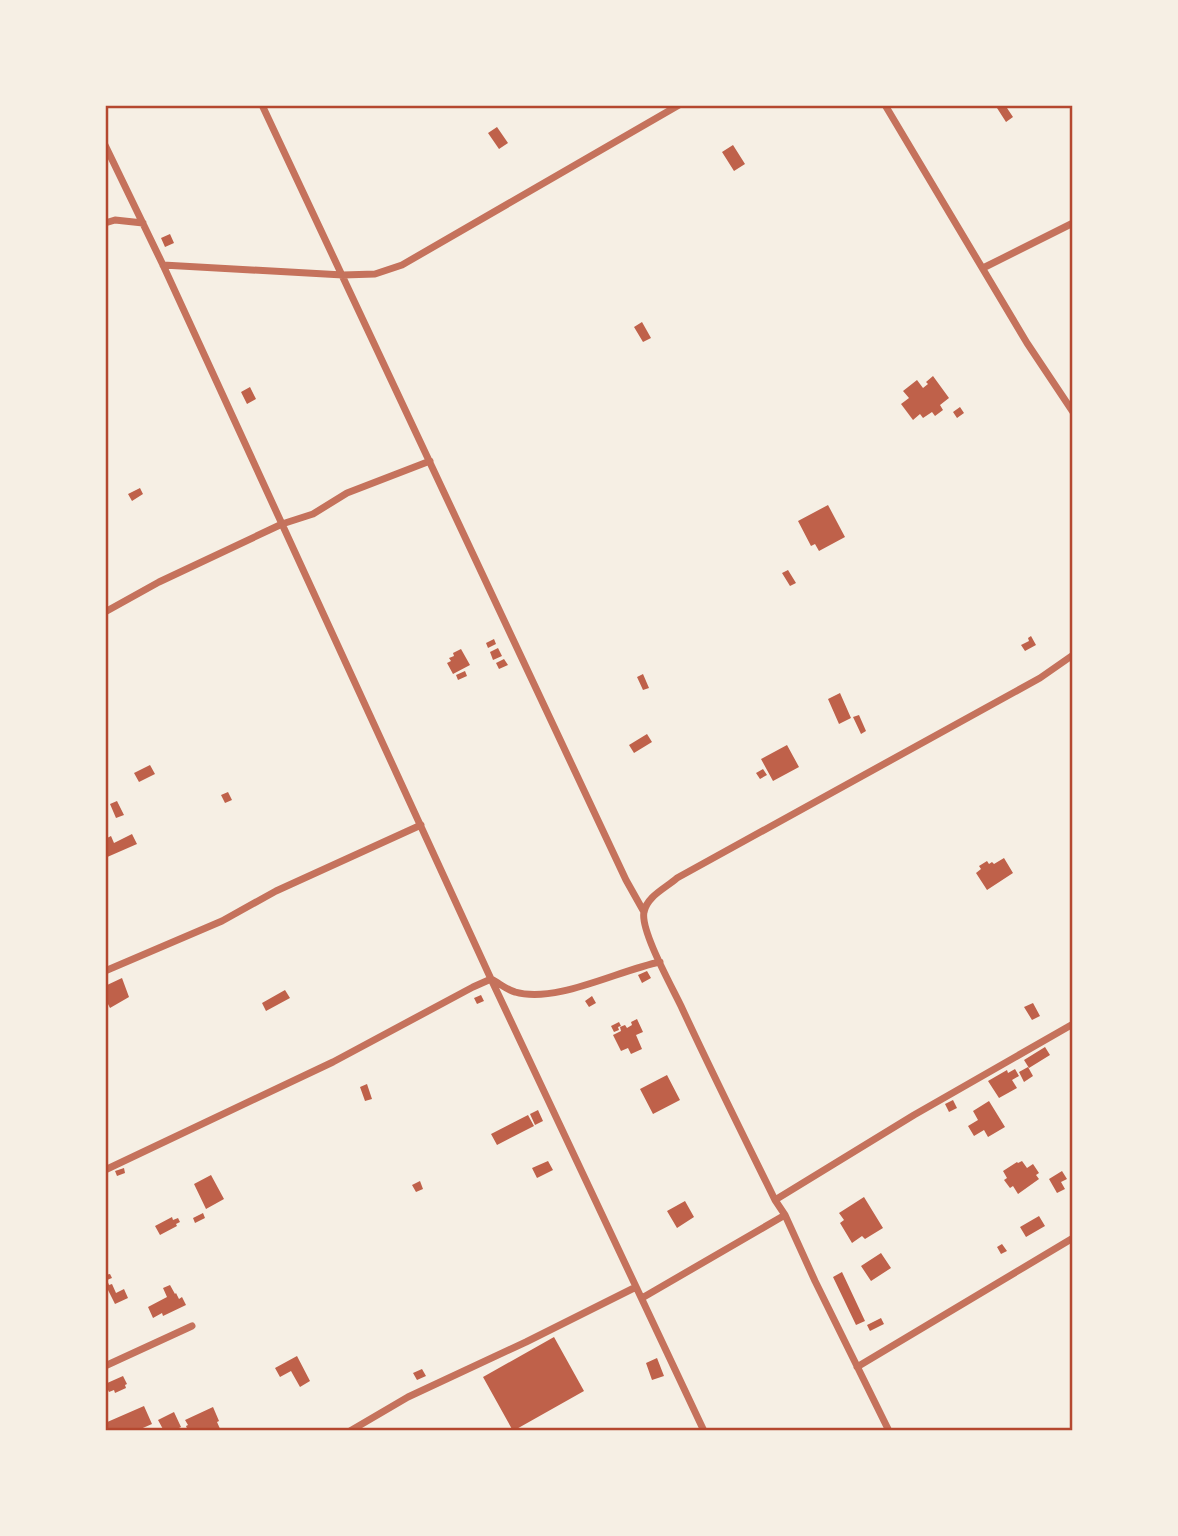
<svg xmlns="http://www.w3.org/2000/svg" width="1178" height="1536" font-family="'Space Grotesk',sans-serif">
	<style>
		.building { fill: #bf614a }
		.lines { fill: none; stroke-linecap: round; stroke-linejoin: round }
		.minor { stroke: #c5725c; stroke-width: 7 }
		.neatline { fill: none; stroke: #b5482f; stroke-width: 2.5 }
	</style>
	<rect width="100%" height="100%" fill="#f6efe4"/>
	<!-- building -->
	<path class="building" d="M1002,105H1005L1013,117L1006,122L997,108Z
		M497,127L508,143L499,149L488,133Z
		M733,145L745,164L734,171L722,152Z
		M170,234L174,243L165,247L161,238Z
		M642,322L651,338L643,342L634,327Z
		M933,376L949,398L940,405L943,410L935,416L932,412L923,418L920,414L913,420L901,404L909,398L903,391L917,380L923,388L928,384L926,382Z
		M250,387L256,399L247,404L241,392Z
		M960,407L964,413L957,418L953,412Z
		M140,488L143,494L132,501L128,494Z
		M828,505L845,537L819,551L815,544L811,546L798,521Z
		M788,570L796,583L790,586L782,573Z
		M1031,636L1036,645L1025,651L1021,645L1029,641L1028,638Z
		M494,639L496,644L488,648L486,643Z
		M498,648L502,656L493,660L490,652Z
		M461,649L470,665L453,674L447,663L451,661L449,658L454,656L453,653Z
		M504,659L508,665L499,669L496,663Z
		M465,671L467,676L458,680L456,675Z
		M643,674L649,688L643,690L637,677Z
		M840,693L851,718L839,724L828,699Z
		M859,715L866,731L861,734L853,717Z
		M647,734L652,742L634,753L629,745Z
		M787,745L799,767L773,781L761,759Z
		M150,765L155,774L139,782L134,773Z
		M763,769L767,775L760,779L756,773Z
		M228,792L232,800L225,803L221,795Z
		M117,801L124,815L116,818L110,804Z
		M132,834L137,844L105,858V847L107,846L105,839L111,836L114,843Z
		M1004,858L1013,873L987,890L976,873L981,869L979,866L987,861L989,864L992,862L994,864Z
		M647,971L651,978L642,983L638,975Z
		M122,978L129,997L110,1008L105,998V986Z
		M285,990L290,998L266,1011L262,1003Z
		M481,995L484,1001L477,1004L474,998Z
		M592,996L596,1003L589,1007L585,1001Z
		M1033,1003L1040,1016L1032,1020L1024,1007Z
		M637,1019L643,1032L636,1035L642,1049L631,1054L628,1048L621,1051L613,1035L621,1031L620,1027L625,1025L627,1028L632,1025L631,1022Z
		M619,1022L621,1026L618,1027L619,1030L614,1032L611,1026Z
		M1045,1047L1050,1055L1029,1068L1024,1060Z
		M1028,1067L1033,1076L1024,1082L1019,1072Z
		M1015,1069L1019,1076L1012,1080L1017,1088L999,1098L988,1081L1007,1070L1008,1073Z
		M667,1075L680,1100L653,1114L640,1089Z
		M367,1084L372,1099L365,1101L360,1087Z
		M953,1100L957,1108L949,1112L945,1104Z
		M989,1101L1005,1127L988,1137L984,1130L974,1136L968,1126L978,1120L973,1111Z
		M538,1110L543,1121L535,1125L530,1114Z
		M528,1115L534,1126L497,1145L491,1134Z
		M548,1161L553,1170L537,1178L532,1168Z
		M1022,1161L1027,1168L1033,1164L1039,1173L1036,1175L1039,1179L1018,1194L1013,1186L1010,1188L1004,1180L1007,1178L1003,1171L1017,1162L1018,1163Z
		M124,1168L125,1173L117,1176L115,1171Z
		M1062,1171L1067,1179L1061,1182L1065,1189L1057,1193L1049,1179Z
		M211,1175L224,1199L206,1209L194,1184Z
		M420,1181L423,1189L416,1192L412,1185Z
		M864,1197L883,1228L865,1239L862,1236L852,1243L840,1223L844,1220L839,1213Z
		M685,1201L694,1217L677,1228L667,1211Z
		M203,1213L205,1218L195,1223L193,1218Z
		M1039,1216L1045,1226L1026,1237L1020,1227Z
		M172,1217L173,1220L178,1218L180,1222L176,1224L177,1226L160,1235L155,1226Z
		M1002,1244L1007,1251L1001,1254L997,1247Z
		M881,1253L891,1268L871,1281L861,1266Z
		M842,1272L865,1321L856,1325L833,1277Z
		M110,1274L112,1278L107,1280L109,1285L112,1284L116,1293L124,1289L128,1298L115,1304L105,1284V1275Z
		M170,1285L175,1294L176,1293L179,1299L182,1297L186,1305L163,1316L162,1313L153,1318L148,1307L167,1297L163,1288Z
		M881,1318L884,1324L870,1331L867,1325Z
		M554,1337L584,1391L513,1431L483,1377Z
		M297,1356L310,1381L300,1387L291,1371L280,1377L275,1368Z
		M657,1358L664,1376L652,1380L646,1363Z
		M422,1369L426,1376L417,1380L413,1373Z
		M123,1376L127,1384L125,1385L126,1388L115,1393L114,1390L109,1392L105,1384Z
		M144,1406L152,1424L136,1431H105V1423Z
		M213,1407L219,1421L217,1422L221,1431H188L186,1426L188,1425L185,1420Z
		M174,1412L181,1427L173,1431H164L158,1420Z"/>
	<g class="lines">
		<!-- minor -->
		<path class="minor" d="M262,105L626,880L644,912
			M885,105L1027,343L1073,412
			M105,145L163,265L491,979L704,1431
			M105,223L115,220L143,223
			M163,265L343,275L375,274L402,265L679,105
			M983,268L1073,223
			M105,612L159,582L282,524L313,514L347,493L430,461
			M105,971L222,921L276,891L421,825
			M105,1170L333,1062L473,987L491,979C499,983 507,990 515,992C556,1004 619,970 660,962
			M775,1200L914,1115L1073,1024
			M642,1298L785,1215
			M105,1366L192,1326
			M857,1367L1073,1238
			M350,1431L408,1397L526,1342L636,1287
			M889,1431L815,1281L785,1215L775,1200C743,1135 711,1071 681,1006C672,987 640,930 644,912C647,896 666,888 677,878L1040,678L1073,655"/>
	</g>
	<!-- border -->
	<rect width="1178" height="1536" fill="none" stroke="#f6efe4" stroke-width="214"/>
	<rect x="107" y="107" width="964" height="1322" class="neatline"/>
</svg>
